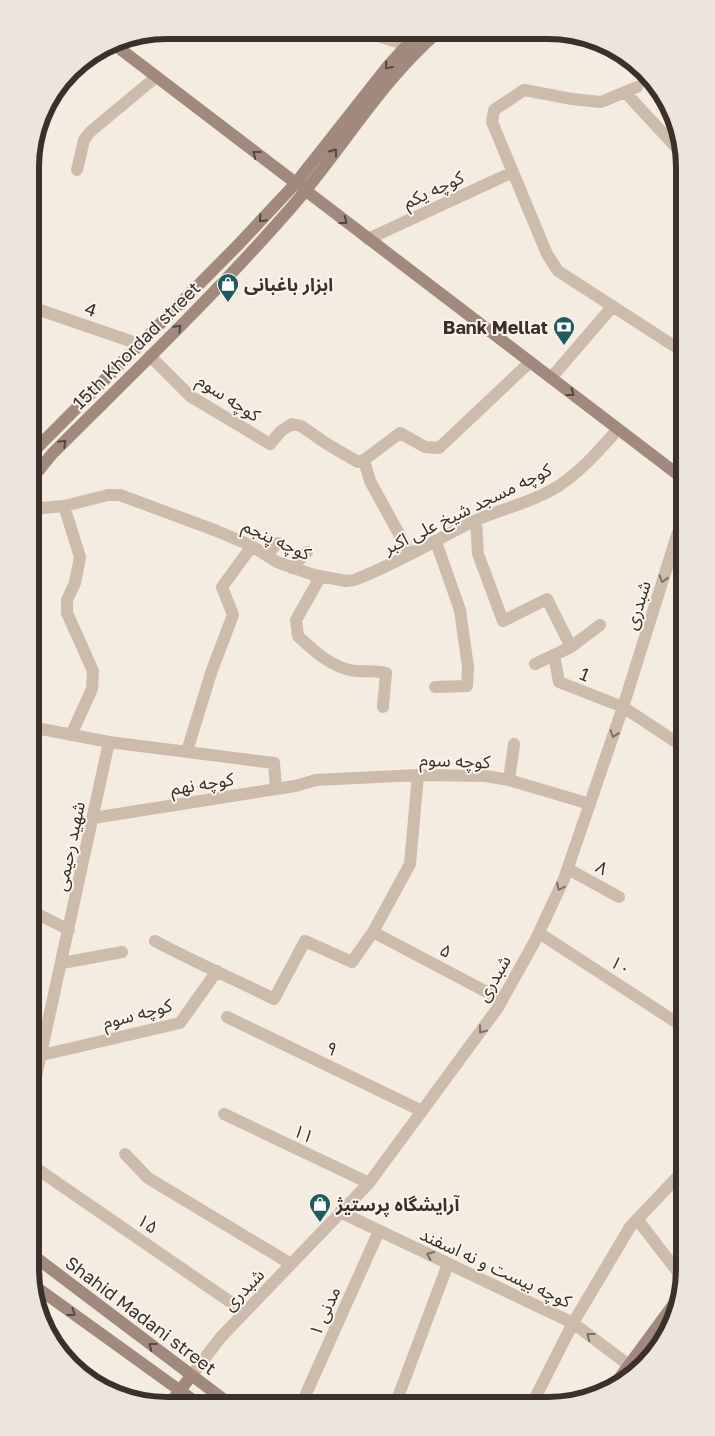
<svg xmlns="http://www.w3.org/2000/svg" width="715" height="1436" font-family="'Golos Text','Noto Sans Arabic',sans-serif">
	<style>
		.lines { fill: none; stroke-linecap: round; stroke-linejoin: round }
		.lane { stroke: #cdbbac; stroke-width: 8 }
		.street { stroke: #cdbbac; stroke-width: 12 }
		.secondary { stroke: #a18a7d; stroke-width: 12 }
		.oneway { stroke: #544640 }
		.oneway2 { stroke: #7d6f65 }
		.labels { text-anchor: middle; dominant-baseline: central; stroke-width: 4; stroke-linejoin: round; paint-order: stroke }
		.street-label { font-size: 18px; fill: #3b302b; stroke: #fbf5ee }
		.poi-label { font-size: 18px; font-weight: bold; fill: #3b302b; stroke: #fbf5ee; text-anchor: start }
		.rim { fill: none; stroke: #3b302b; stroke-width: 6 }
	</style>
	<rect width="100%" height="100%" fill="#f4ebe1"/>
	<g class="lines">
		<!-- lane -->
		<path class="lane" d="M637,87L648,78"/>
		<!-- street -->
		<path class="street" d="M362,31L407,45
			M637,87L601,102L572,99L524,90L494,110L492,122L547,254L558,271L685,353
			M625,92L683,155
			M77,170L84,140L90,132L156,77
			M368,239L513,172
			M31,307L139,344
			M150,356L190,396L270,444L281,431L292,424L301,426L327,444L358,462L364,460L400,433L425,447L439,448L530,362
			M551,378L613,306
			M364,460L370,481L410,554
			M64,506L80,557L75,583L67,600V613L93,671L92,689L71,735
			M31,509L64,506L108,495H120L217,531L252,546L277,562L314,575L318,581L296,620L298,636C314,651 332,668 355,671C367,672 374,670 386,673L383,707
			M476,521L478,554L503,621L547,599L571,647
			M266,555L278,543
			M292,568L307,552
			M314,575L346,581L354,580C394,565 430,543 468,524C494,511 524,505 550,491C576,477 599,451 618,429
			M554,655L559,682L623,707L685,748
			M535,664L571,647L600,625
			M435,687L467,686L468,667L460,610L436,542
			M31,727L109,742L274,763L276,789
			M187,751L212,670L233,615L222,587L252,546
			M509,780L514,744
			M93,818L295,786L316,780L418,775L486,776L509,780L590,804
			M568,869L619,897
			M30,910L69,930
			M373,932L502,1000
			M539,933L685,1028
			M155,941C194,962 234,979 274,999L305,941L352,962L373,932L410,864L418,775
			M62,963L122,952
			M227,1017L422,1111
			M30,1047L42,1055L180,1023L217,971
			M30,1104L109,742
			M224,1114L369,1183
			M125,1154L148,1178L291,1264
			M30,1164L245,1312
			M340,1212L573,1323L634,1369
			M637,1219L684,1280
			M191,1376L221,1337L369,1183L497,1009L535,941L564,879L623,707L677,535L685,517
			M398,1397L448,1264
			M301,1405L379,1231
			M531,1406L573,1323L630,1227L685,1169"/>
		<!-- secondary -->
		<path class="secondary" d="M111,42L685,480
			M31,454L238,245L295,184L388,66L407,45L422,32
			M31,480L52,454C132,374 215,295 290,209C341,151 379,83 438,32
			M30,1253L231,1405
			M32,1284L200,1405
			M618,1380L676,1301
			M169,1405L191,1376"/>
	</g>
	<!-- one-way arrows -->
	<defs><path id="oneway-chevron" d="M-2-3.5L2.5 0L-2 3.5" fill="none" stroke-width="1.6" stroke-linecap="round" stroke-linejoin="round" transform="scale(1.25)"/></defs>
	<g class="oneway">
		<use href="#oneway-chevron" transform="translate(388 66) rotate(131)"/>
		<use href="#oneway-chevron" transform="translate(334 152) rotate(-54)"/>
		<use href="#oneway-chevron" transform="translate(256 154) rotate(-142)"/>
		<use href="#oneway-chevron" transform="translate(262 219) rotate(133)"/>
		<use href="#oneway-chevron" transform="translate(344 221) rotate(37)"/>
		<use href="#oneway-chevron" transform="translate(178 328) rotate(-45)"/>
		<use href="#oneway-chevron" transform="translate(571 393) rotate(37)"/>
		<use href="#oneway-chevron" transform="translate(63 443) rotate(-45)"/>
		<use href="#oneway-chevron" transform="translate(72 1313) rotate(36)"/>
		<use href="#oneway-chevron" transform="translate(152 1346) rotate(-143)"/>
	</g>
	<g class="oneway2">
		<use href="#oneway-chevron" transform="translate(663 579) rotate(107)"/>
		<use href="#oneway-chevron" transform="translate(614 734) rotate(109)"/>
		<use href="#oneway-chevron" transform="translate(560 887) rotate(116)"/>
		<use href="#oneway-chevron" transform="translate(482 1030) rotate(127)"/>
		<use href="#oneway-chevron" transform="translate(430 1255) rotate(-155)"/>
		<use href="#oneway-chevron" transform="translate(590 1336) rotate(-142)"/>
	</g>
	<!-- icons -->
	<defs>
		<g id="shop-pin" transform="scale(1.125)"><path d="M0 17L-7.5 6A9.5 9.5 0 1 1 7.5 6Z" fill="#1f5a5e" stroke="#fbf5ee"/><path d="M-5-2.5h2.3a2.7 3.5 0 0 1 5.4 0H5L5.5 6h-11ZM-1.5-2.5h3a1.5 2.3 0 0 0-3 0Z" fill="#fff"/></g>
		<g id="bank-pin" transform="scale(1.125)"><path d="M0 17L-7.5 6A9.5 9.5 0 1 1 7.5 6Z" fill="#1f5a5e" stroke="#fbf5ee"/><path d="M-6-4H6V4H-6ZM0-2.3a2.3 2.3 0 1 0 0 4.6a2.3 2.3 0 1 0 0-4.6Z" fill="#fff"/></g>
	</defs>
	<g fill-rule="evenodd">
		<use href="#shop-pin" x="228" y="284"/>
		<use href="#bank-pin" x="564" y="327"/>
		<use href="#shop-pin" x="320" y="1204"/>
	</g>
	<g class="labels">
		<!-- street labels -->
		<g class="street-label">
			<text transform="translate(433 189) rotate(-25)">کوچه یکم</text>
			<text transform="translate(91 309) rotate(19)">4</text>
			<text transform="translate(136 345) rotate(-45)">15th Khordad street</text>
			<text transform="translate(229 397) rotate(33)">کوچه سوم</text>
			<text transform="translate(467 508) rotate(-26)">کوچه مسجد شیخ علی اکبر</text>
			<text transform="translate(277 539) rotate(25)">کوچه پنجم</text>
			<text transform="translate(637 605) rotate(-73)">شبدری</text>
			<text transform="translate(585 674) rotate(22)">1</text>
			<text transform="translate(455 760) rotate(2)">کوچه سوم</text>
			<text transform="translate(202 783) rotate(-9)">کوچه نهم</text>
			<text transform="translate(69 846) rotate(-78)">شهید رحیمی</text>
			<text transform="translate(602 867) rotate(28)">۸</text>
			<text transform="translate(446 950) rotate(28)">۵</text>
			<text transform="translate(621 965) rotate(33)">۱۰</text>
			<text transform="translate(493 978) rotate(-60)">شبدری</text>
			<text transform="translate(137 1013) rotate(-15)">کوچه سوم</text>
			<text transform="translate(332 1048) rotate(26)">۹</text>
			<text transform="translate(304 1133) rotate(25)">۱۱</text>
			<text transform="translate(148 1223) rotate(34)">۱۵</text>
			<text transform="translate(496 1267) rotate(25)">کوچه بیست و نه اسفند</text>
			<text transform="translate(243 1289) rotate(-46)">شبدری</text>
			<text transform="translate(324 1311) rotate(-66)">مدنی ۱</text>
			<text transform="translate(141 1315) rotate(37)">Shahid Madani street</text>
		</g>
		<!-- poi labels -->
		<g class="poi-label">
			<text x="244" y="284">ابزار باغبانی</text>
			<text x="548" y="327" text-anchor="end">Bank Mellat</text>
			<text x="336" y="1204">آرایشگاه پرستیژ</text>
		</g>
	</g>
	<!-- crop -->
	<path d="M0 0H715V1436H0ZM167 39H548A128 128 0 0 1 676 167V1269A128 128 0 0 1 548 1397H167A128 128 0 0 1 39 1269V167A128 128 0 0 1 167 39Z" fill="#ece5de" fill-rule="evenodd"/>
	<path class="rim" d="M167 39H548A128 128 0 0 1 676 167V1269A128 128 0 0 1 548 1397H167A128 128 0 0 1 39 1269V167A128 128 0 0 1 167 39Z"/>
</svg>
